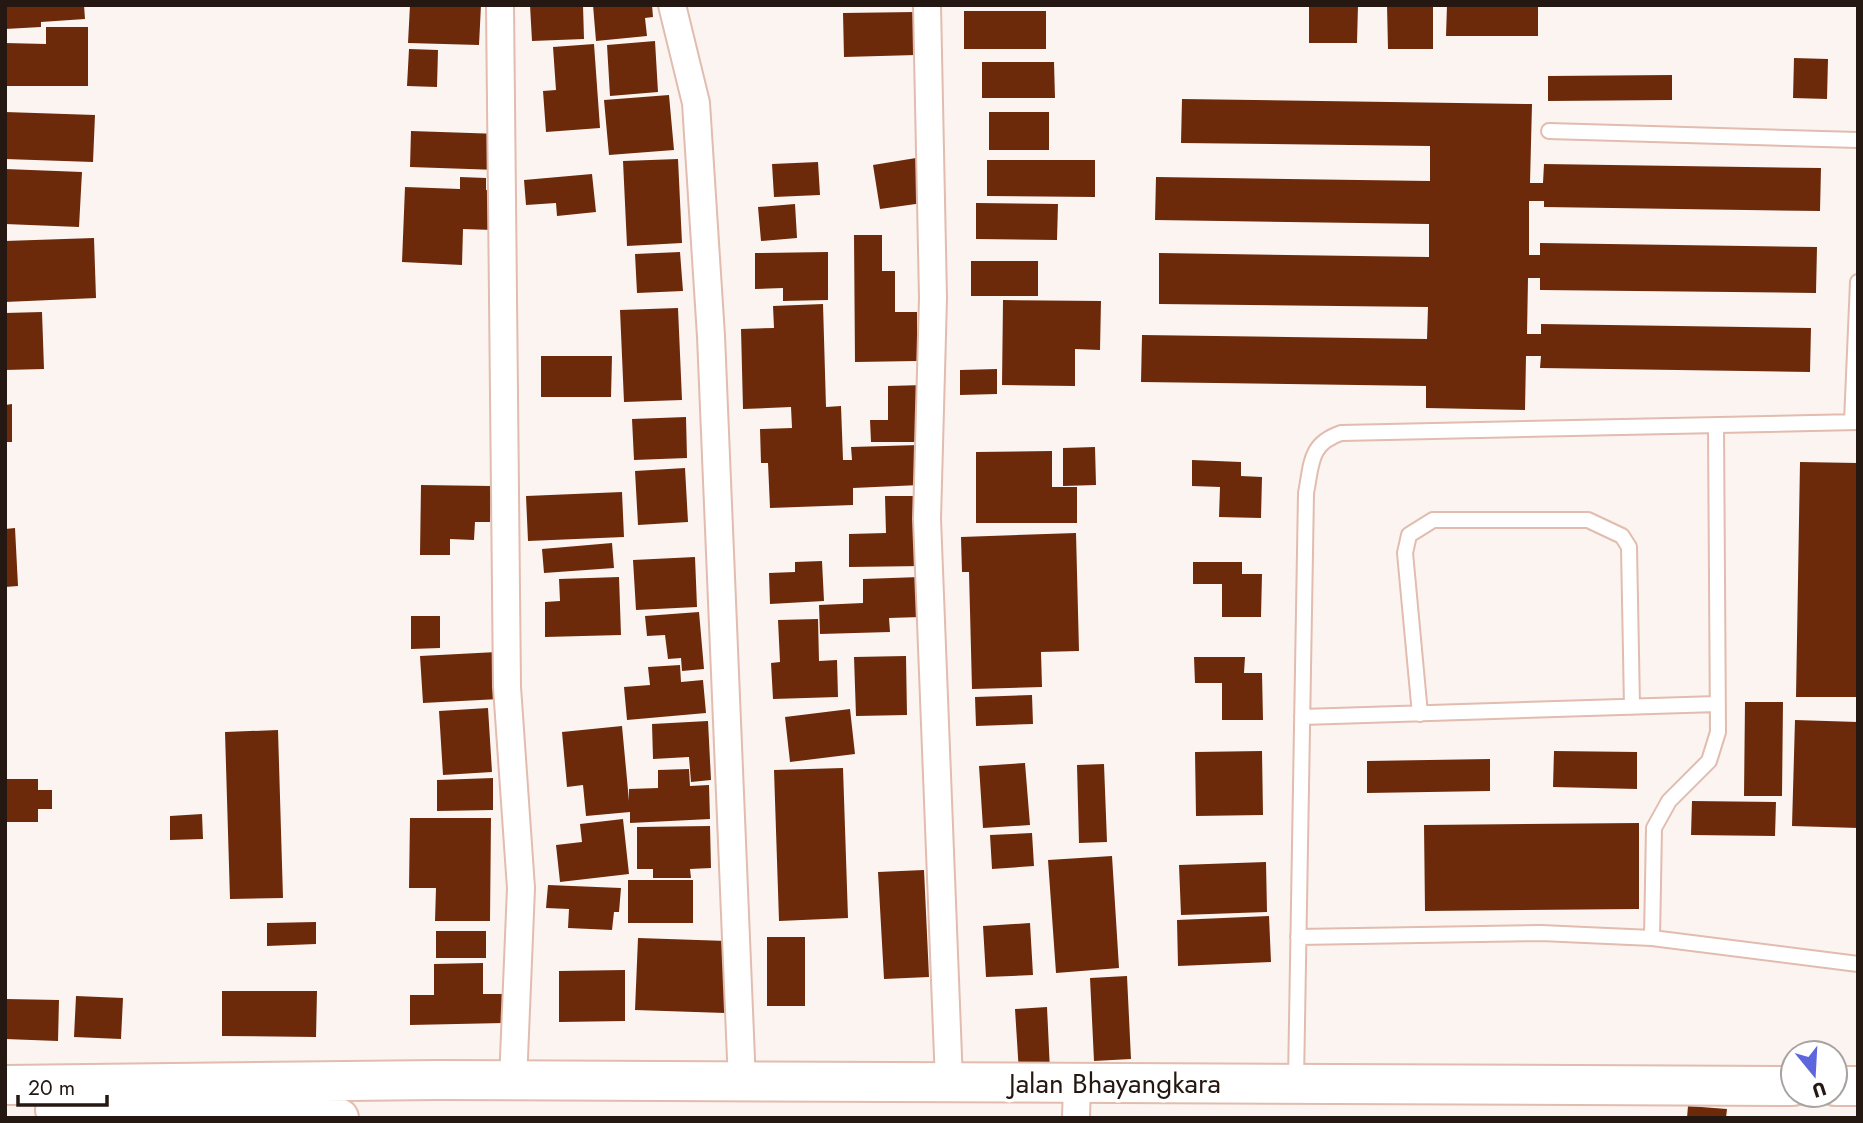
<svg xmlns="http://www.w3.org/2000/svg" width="1863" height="1123" font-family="Jost,sans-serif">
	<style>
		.building { fill: #6d2a0b }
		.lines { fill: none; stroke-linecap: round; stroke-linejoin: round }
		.lane-casing { stroke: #e1bcaf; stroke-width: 18 }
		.street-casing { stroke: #e1bcaf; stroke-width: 30 }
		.primary-casing { stroke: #e1bcaf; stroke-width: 42 }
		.lane { stroke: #fff; stroke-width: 14 }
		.street { stroke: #fff; stroke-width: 26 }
		.primary { stroke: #fff; stroke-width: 38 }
		.labels { text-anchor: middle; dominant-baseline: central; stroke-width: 7; stroke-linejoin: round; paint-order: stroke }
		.street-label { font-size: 28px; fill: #251813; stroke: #fff }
	</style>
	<rect width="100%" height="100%" fill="#fcf4f1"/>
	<!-- building -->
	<path class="building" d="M5,5H84L85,19L41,22V27L5,29Z
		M410,5H481L479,45L408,43Z
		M530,5H583L584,39L532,41Z
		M593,5H652L653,17L645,18L647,36L596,41Z
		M1309,5H1358L1357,43H1309Z
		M1387,5H1433V49H1388Z
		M1447,5H1538V36H1446Z
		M964,11H1046V49H964Z
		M915,12L916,55L844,57L843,13Z
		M46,27H88V86H5V43L46,44Z
		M655,41L658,92L610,96L607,45Z
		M594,44L600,128L546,132L543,91L556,90L553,47Z
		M409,49L438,50L437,87L407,86Z
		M1794,58L1828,59L1827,99L1793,98Z
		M982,62H1054L1055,98H982Z
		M1672,75V100L1548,101V76Z
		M669,95L674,150L609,155L604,100Z
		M1182,99L1532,104L1530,183H1543L1544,164L1821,168L1820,211L1544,207V201H1529V255H1540V243L1817,247L1816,293L1540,290V278H1528L1527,334H1541V324L1811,328L1810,372L1540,368L1541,356H1526L1525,410L1426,408V386L1141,382L1142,335L1427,339L1428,307L1159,304V253L1429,257V224L1155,220L1156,177L1430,181V146L1181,143Z
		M5,112L95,115L93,162L5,159Z
		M989,112H1049V150H989Z
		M411,131L500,134L498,170L410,167Z
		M916,158L923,203L880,209L873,165Z
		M678,159L682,243L627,246L623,161Z
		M987,160H1095V197L987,196Z
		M818,162L820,195L774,197L772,164Z
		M5,169L82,172L79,227L5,224Z
		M592,174L596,212L557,216L556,203L526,205L524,180Z
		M460,177L486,178V190H494L493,230L463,229L462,265L402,262L405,187L460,189Z
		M976,203L1058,204L1057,240L976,239Z
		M795,204L797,238L761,241L758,207Z
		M854,235H882V271H895V312H917V361L855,362Z
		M94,238L96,298L5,302V241Z
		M680,252L683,291L637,293L635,254Z
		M828,252V300L783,301V288L755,289V253Z
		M971,261H1038V296H971Z
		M1003,300L1101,301L1100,350L1075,349V386L1002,385Z
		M823,304L826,407L841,406L843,460H852L851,447L919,445L920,485L853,488V505L770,508L768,463H761L760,429L792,428L791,407L743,409L741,329L774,328L773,306Z
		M678,308L682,400L624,402L620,310Z
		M42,312L44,369L5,370V313Z
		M541,356H612L611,397H541Z
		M997,369V394L960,395V370Z
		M924,385V442H871L870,420H888V386Z
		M12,404V442H5V405Z
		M686,417L687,458L634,460L632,419Z
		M1095,447L1096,485L1063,486V448Z
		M1052,451V487H1077V523H976V452Z
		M1192,460L1241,462V476L1262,477L1261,518L1219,517L1220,487L1192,486Z
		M1800,462L1858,463V697H1796Z
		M685,468L688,522L638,525L635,471Z
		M421,485L491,486L490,522H475L474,540L450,539V555H420Z
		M622,492L624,537L528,541L526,496Z
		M885,496H924V566L849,567V534L886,533Z
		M15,528L18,586L5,587V529Z
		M1076,533L1079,651L1041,652L1042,687L972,689L969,572H962L961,537Z
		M612,543L614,568L544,573L542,549Z
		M695,557L697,607L636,610L633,560Z
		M822,561L824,601L770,604L769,573L795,572V562Z
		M1193,562H1242V574H1262L1261,617H1222V584H1193Z
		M619,577L621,635L545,637V602L560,601L559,579Z
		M920,577L921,617L889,618L890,632L820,634L819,605L863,603V579Z
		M699,612L704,669L682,671L681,658L668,659L665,635L647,636L645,616Z
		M411,616H440V648L411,649Z
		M818,619L819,661L837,660L838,697L773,699L771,663L780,662L778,620Z
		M497,652L499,699L423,703L420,656Z
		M906,656L907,715L856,716L854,657Z
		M1194,657H1245L1244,673H1262L1263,720H1222V683H1195Z
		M680,665L681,682L703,680L706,713L627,720L624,687L650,685L648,667Z
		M1032,695L1033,724L976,726L975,697Z
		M1745,702H1783L1782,796H1744Z
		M488,708L492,772L443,775L439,711Z
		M850,709L855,754L790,762L785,717Z
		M1795,720L1858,722V828L1792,826Z
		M708,721L711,780L691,782L689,757L653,759L652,724Z
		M622,726L629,801V789L658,788V770L689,769L690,786L709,785L710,819L630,823V812L586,816L583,785L567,787L562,732Z
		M278,730L283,898L230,899L225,732Z
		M1262,751L1263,815L1196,816L1195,752Z
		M1554,751L1637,752V789L1553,787Z
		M1490,759V791L1367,793V761Z
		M1025,763L1030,825L983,828L979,766Z
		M1104,764L1107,842L1079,843L1077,765Z
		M843,768L848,918L779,921L774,770Z
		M493,778V810L437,811V780Z
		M5,779H38V790H52V809H38V822H5Z
		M1692,801L1776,802L1775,836L1691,835Z
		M202,814L203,839L170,840V816Z
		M410,818H491L490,921H435L436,888H409Z
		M623,819L629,874L560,882L556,845L582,842L580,824Z
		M1639,823V909L1425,911L1424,825Z
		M710,826L711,868L690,869L691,878H653V869H637V827Z
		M1032,833L1034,866L992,869L990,835Z
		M1112,856L1119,968L1056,973L1048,860Z
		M1266,862L1267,912L1181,915L1179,865Z
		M924,870L929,977L884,979L878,872Z
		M628,880H693V923H628Z
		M548,885L621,888L619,912H614L612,930L568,928L569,909L546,908Z
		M1269,916L1271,962L1178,966L1177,920Z
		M316,922V944L267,946V923Z
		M1030,923L1033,975L986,977L983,926Z
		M436,931H486V958H436Z
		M767,937H805V1006H767Z
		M638,938L727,941L725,1013L635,1010Z
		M483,963V994H503L504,1023L410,1025V995H434V964Z
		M625,970V1021L559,1022V971Z
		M1127,976L1131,1059L1094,1061L1090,978Z
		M222,991H317L316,1037L222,1036Z
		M76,996L123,998L121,1039L74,1037Z
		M6,999L59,1000L58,1041L5,1039Z
		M1047,1007L1050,1071L1019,1073L1015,1009Z
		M1688,1106L1727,1109L1726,1118H1687Z"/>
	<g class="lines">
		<!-- lane casing -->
		<g class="lane-casing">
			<path id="lane" d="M1549,131L1858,140
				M1852,422L1858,282
				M1420,714L1405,553L1409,535L1433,520H1588L1622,536L1629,547L1632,707
				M1302,717L1717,704
				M1298,937L1541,933L1652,938L1858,964
				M1652,938L1654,828L1669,801L1709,761L1718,732L1716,425
				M1296,1081L1306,493C1312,463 1309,444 1341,433L1858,422"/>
		</g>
		<!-- street casing -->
		<g class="street-casing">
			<path id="street" d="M500,5L507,687L521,888L513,1082
				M672,5L696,103L711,336L742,1083
				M927,5L933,298L927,519L949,1082
				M1076,1118L1077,1084"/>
		</g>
		<!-- primary casing -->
		<g class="primary-casing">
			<path id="primary" d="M5,1085L437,1080L1793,1086
				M1835,1086H1858
				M55,1110L233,1112L339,1118"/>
		</g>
		<!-- lane -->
		<use href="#lane" class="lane"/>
		<!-- street -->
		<use href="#street" class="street"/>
		<!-- primary -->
		<use href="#primary" class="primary"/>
	</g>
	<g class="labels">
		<!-- street labels -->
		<g class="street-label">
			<text x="1115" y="1083">Jalan Bhayangkara</text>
		</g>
	</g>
	<!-- border -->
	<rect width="1863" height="1123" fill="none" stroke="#251813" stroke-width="14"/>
	<!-- north arrow -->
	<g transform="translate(1814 1074) rotate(162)"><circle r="33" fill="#ffffff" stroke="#a8a3a1" stroke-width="2"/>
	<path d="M0-5L12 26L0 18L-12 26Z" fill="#5d66dd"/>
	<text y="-10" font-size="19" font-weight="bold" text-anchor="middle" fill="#251813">U</text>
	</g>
	<!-- scale -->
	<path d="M18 1095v10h89v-10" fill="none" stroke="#251813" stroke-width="3.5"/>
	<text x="28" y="1095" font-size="21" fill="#251813" stroke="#ffffff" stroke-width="5" paint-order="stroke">20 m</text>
</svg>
